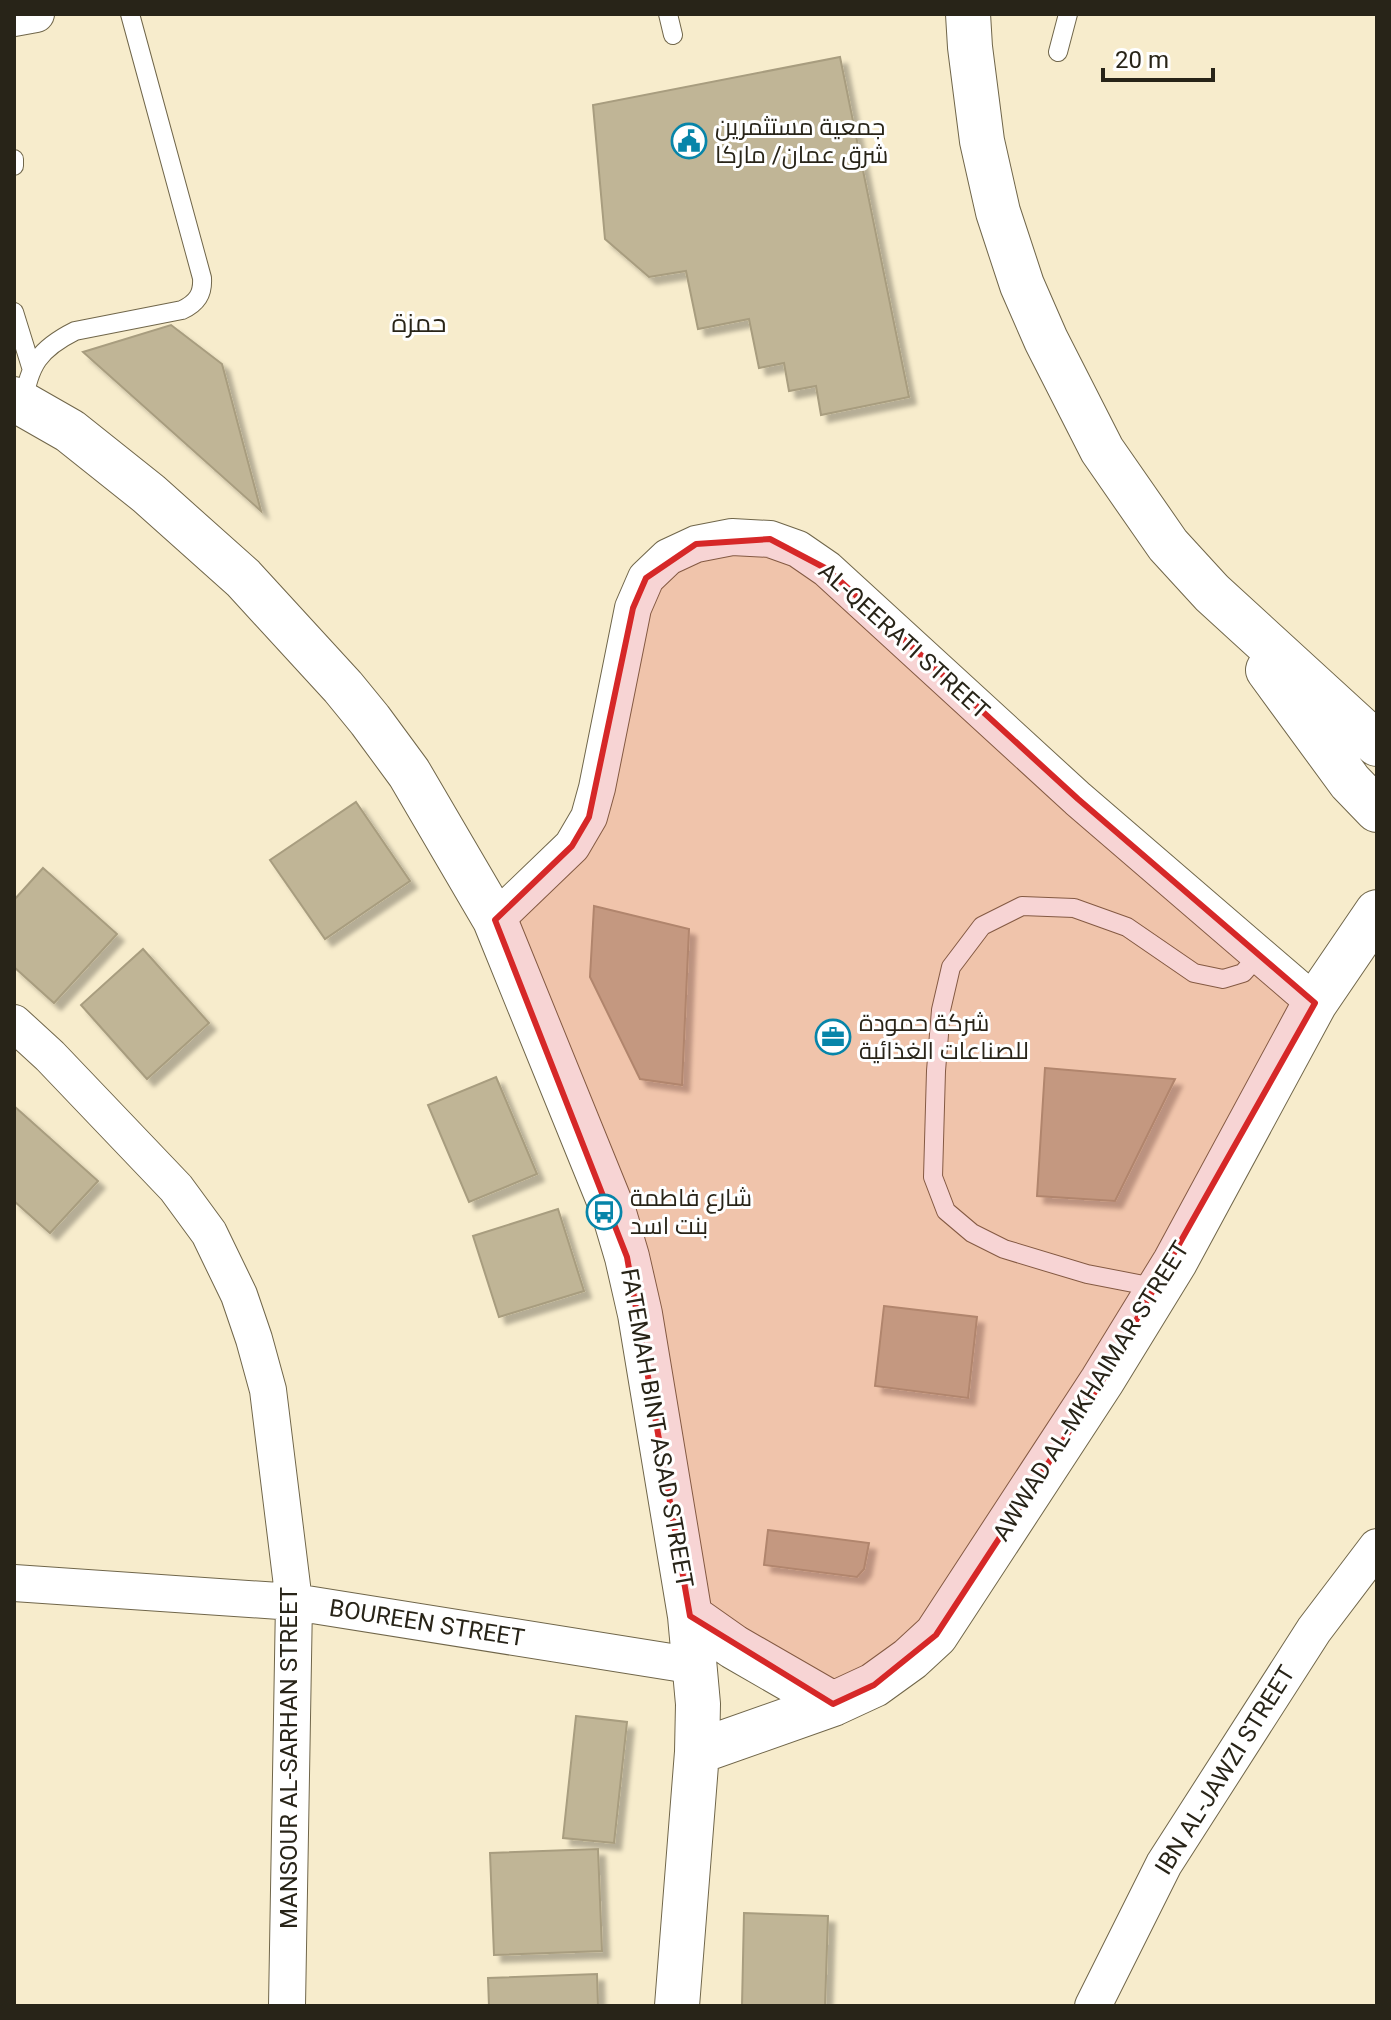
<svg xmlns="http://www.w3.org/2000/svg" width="1391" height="2020" font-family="Roboto,Cairo,sans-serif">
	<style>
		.building { fill: #c0b596; stroke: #a89d7f; stroke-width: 2; filter: url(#shadow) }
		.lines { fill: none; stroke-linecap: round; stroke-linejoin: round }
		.lane-casing { stroke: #70664a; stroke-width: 20 }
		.street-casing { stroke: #70664a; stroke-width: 38 }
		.secondary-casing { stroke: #70664a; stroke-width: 46 }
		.lane { stroke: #fff; stroke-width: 18 }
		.street { stroke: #fff; stroke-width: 36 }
		.secondary { stroke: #fff; stroke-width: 44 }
		.marked { fill: #d62828; fill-opacity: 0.2; stroke: #d62828; stroke-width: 6; stroke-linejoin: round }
		.labels { text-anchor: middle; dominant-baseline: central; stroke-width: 6; stroke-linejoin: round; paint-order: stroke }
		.poi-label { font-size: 24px; fill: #282418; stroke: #fff; text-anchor: start }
		.street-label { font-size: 24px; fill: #282418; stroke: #fff }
		.neighbourhood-label { font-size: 26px; fill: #282418; stroke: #fff }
	</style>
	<defs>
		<filter id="shadow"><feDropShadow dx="7" dy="7" stdDeviation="2" flood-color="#0004"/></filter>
	</defs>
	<rect width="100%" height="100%" fill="#f7eccc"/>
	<!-- building -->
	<path class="building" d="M840,57L909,397L821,415L816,386L789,391L784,363L759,368L749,319L698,329L686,271L649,277L605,239L593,105Z
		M171,325L222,364L261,511L83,352Z
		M356,802L410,881L325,939L270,860Z
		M43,868L117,934L54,1003L14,967V900Z
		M594,906L689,929L682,1085L640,1079L590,977Z
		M143,949L209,1023L147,1079L81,1005Z
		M1045,1068L1175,1079L1115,1201L1037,1196Z
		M496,1077L537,1174L469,1202L428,1105Z
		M14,1106L98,1181L50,1233L14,1201Z
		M558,1209L584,1291L499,1317L473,1236Z
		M884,1306L977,1317L968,1398L875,1386Z
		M768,1530L869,1543L864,1569L857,1577L764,1565Z
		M576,1716L627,1722L614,1843L563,1838Z
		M598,1849L602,1951L494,1955L490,1853Z
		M744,1913L828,1916L825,2006H742Z
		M597,1974L598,2006H489L488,1978Z"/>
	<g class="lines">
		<!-- lane casing -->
		<g class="lane-casing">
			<path id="lane" d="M668,14L673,35
				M1058,52L1068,14
				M14,159V166
				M14,312L32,370
				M23,404C29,365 39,349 75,331L182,310C197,303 203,294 202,278L130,14
				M1159,1288L1087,1274L1004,1249L972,1233L946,1211L933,1177L936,1071L941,1010L951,967L982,926L1022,906L1074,908L1127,927L1194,973L1223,979L1243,973L1259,955"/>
		</g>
		<!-- street casing -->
		<g class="street-casing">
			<path id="street" d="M14,18L36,14
				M495,920L572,846L589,817L597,788L633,608L646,578L668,557L696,544L732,537L770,539L798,549L827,569L1078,799L1315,1003
				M14,1023L50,1056L176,1188L209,1233L239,1295L254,1339L268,1390L294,1602L287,2006
				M14,1583L294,1602L696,1666
				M1093,2006L1164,1864L1314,1630L1377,1547"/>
		</g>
		<!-- secondary casing -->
		<g class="secondary-casing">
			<path id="secondary" d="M968,14L970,47L982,141L998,212L1022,285L1046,340L1102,450L1168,545L1212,593L1377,744
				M14,399L70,431L149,494L243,578L343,687L370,720L409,773L495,920L614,1213L627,1257L640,1314L690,1616L698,1704L697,1752L677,2006
				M1268,670L1350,782L1377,810
				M690,1616L734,1647L833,1704
				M697,1752L833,1704L874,1685L910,1659L936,1635L1102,1381L1175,1262L1315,1003L1377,912"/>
		</g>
		<!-- lane -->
		<use href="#lane" class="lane"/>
		<!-- street -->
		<use href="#street" class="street"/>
		<!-- secondary -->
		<use href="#secondary" class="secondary"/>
	</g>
	<!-- marked area -->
	<path class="marked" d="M770,539L827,569L1078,799L1315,1003L1102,1381L936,1635L874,1685L833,1704L690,1616L627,1257L495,920L572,846L589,817L633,608L646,578L696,544Z"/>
	<!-- icons -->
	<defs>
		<g id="civic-ring" transform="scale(1.8)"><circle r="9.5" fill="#fff" stroke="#0785a9" stroke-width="1.5"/><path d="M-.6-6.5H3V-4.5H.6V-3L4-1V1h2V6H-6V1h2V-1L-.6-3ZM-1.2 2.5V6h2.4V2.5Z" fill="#0785a9"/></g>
		<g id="office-ring" transform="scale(1.8)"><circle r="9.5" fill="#fff" stroke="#0785a9" stroke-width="1.5"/><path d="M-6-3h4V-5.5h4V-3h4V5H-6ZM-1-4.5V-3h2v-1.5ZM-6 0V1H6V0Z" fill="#0785a9"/></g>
		<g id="bus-ring" transform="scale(1.8)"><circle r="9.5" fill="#fff" stroke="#0785a9" stroke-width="1.5"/><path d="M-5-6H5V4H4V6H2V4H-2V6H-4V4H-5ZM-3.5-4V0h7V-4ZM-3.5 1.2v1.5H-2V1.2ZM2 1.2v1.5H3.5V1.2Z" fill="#0785a9"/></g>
	</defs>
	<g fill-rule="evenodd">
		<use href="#civic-ring" x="689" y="141"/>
		<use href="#office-ring" x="833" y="1037"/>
		<use href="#bus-ring" x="604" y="1212"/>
	</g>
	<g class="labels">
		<!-- poi labels -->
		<g class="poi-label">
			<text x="715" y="127">جمعية مستثمرين<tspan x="715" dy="28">شرق عمان/ ماركا</tspan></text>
			<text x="859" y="1023">شركة حمودة<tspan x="859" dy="28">للصناعات الغذائية</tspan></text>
			<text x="630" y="1198">شارع فاطمة<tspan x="630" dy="28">بنت اسد</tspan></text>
		</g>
		<!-- street labels -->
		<g class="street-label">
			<text transform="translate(904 641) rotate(42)">AL-QEERATI STREET</text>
			<text transform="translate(1091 1391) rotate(-58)">AWWAD AL-MKHAIMAR STREET</text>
			<text transform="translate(657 1428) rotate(80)">FATEMAH BINT ASAD STREET</text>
			<text transform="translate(427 1623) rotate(9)">BOUREEN STREET</text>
			<text transform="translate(289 1758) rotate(-90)">MANSOUR AL-SARHAN STREET</text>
			<text transform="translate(1225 1770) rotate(-58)">IBN AL-JAWZI STREET</text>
		</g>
		<!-- neighbourhood labels -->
		<g class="neighbourhood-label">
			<text x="419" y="323">حمزة</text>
		</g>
	</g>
	<!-- border -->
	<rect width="1391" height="2020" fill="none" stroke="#282418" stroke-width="32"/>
	<!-- scale -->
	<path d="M1103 68v12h110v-12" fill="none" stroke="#282418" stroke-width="4"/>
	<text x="1115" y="68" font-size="24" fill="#282418" stroke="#ffffff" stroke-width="6" paint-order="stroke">20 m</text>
</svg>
